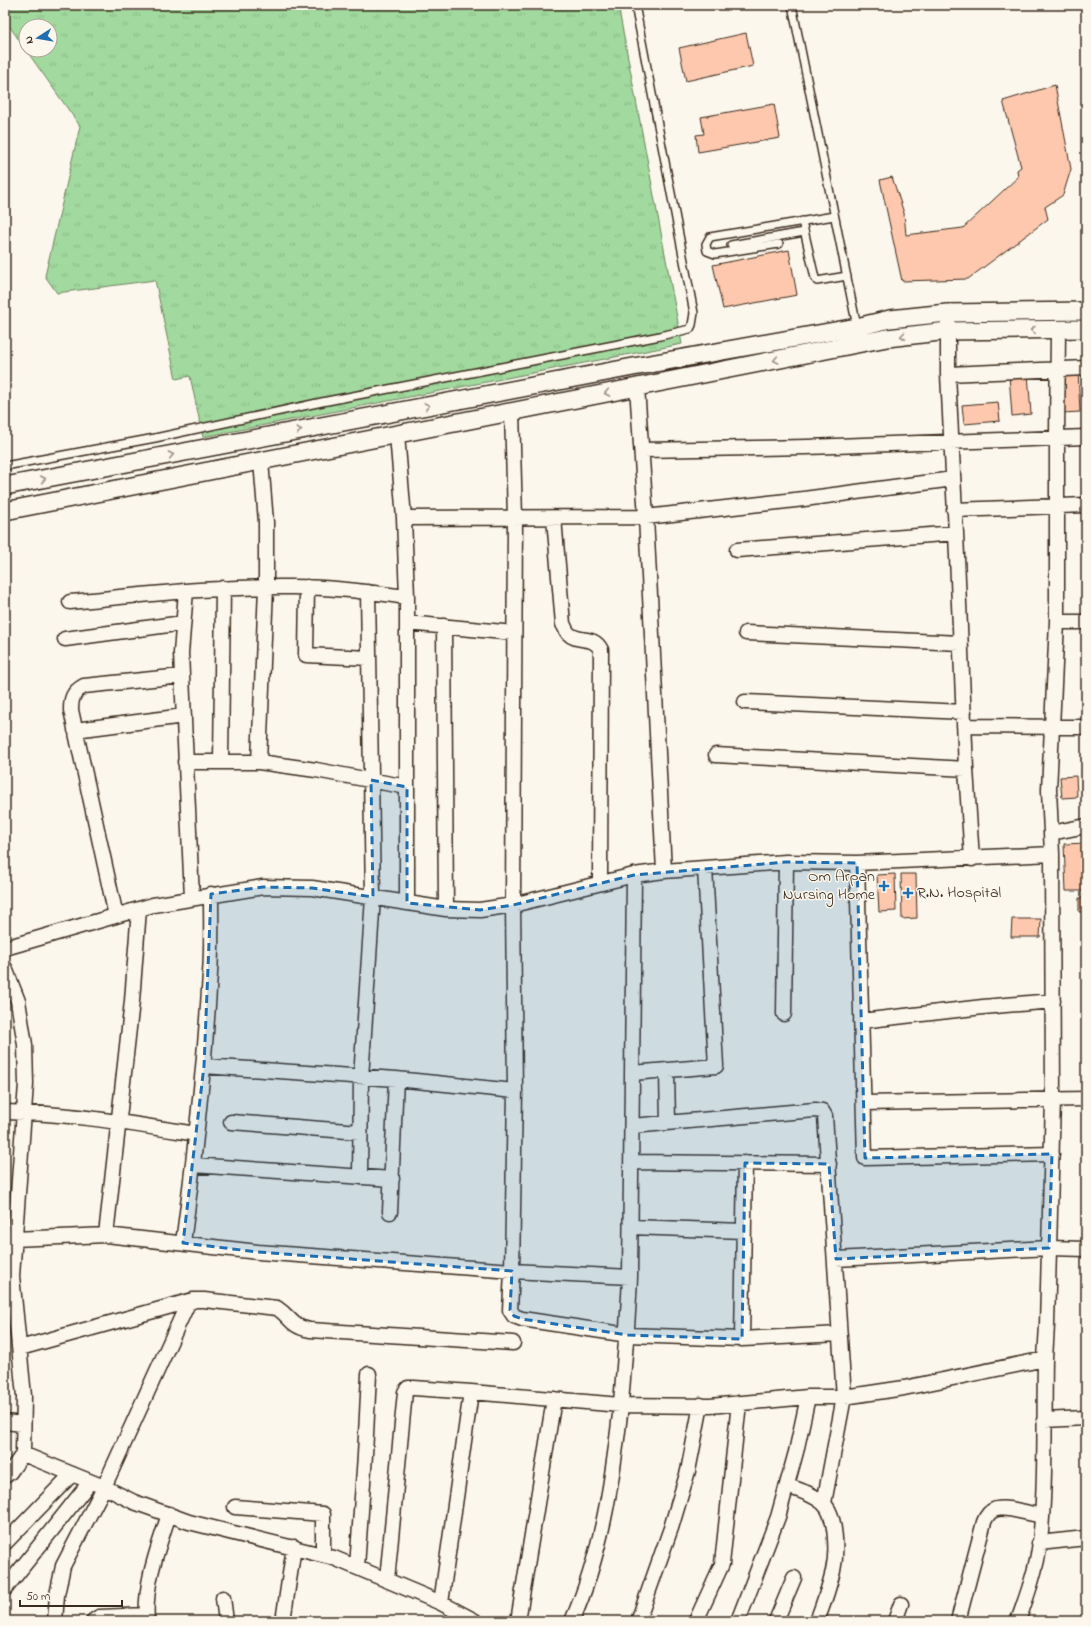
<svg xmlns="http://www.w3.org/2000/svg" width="1091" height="1626" font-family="'Indie Flower',sans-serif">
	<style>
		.grass { fill: url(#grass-tufts); stroke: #6e825e }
		.building { fill: #fdc8ad; stroke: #3b2a1e }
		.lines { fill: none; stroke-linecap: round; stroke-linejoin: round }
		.service-casing { stroke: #3b2a1e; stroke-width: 10 }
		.minor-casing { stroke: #3b2a1e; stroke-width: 17 }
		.tertiary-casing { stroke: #3b2a1e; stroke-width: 20 }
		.service { stroke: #fbf7ec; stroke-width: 7 }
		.minor { stroke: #fbf7ec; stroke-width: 14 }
		.tertiary { stroke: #fbf7ec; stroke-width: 17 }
		.oneway { stroke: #9b9085 }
		.marked { fill: #1f6fb2; fill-opacity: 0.2; stroke: #1f6fb2; stroke-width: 3; stroke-dasharray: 8 5; stroke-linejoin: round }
		.poi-dot { fill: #1f6fb2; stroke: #fbf7ec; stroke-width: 1.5 }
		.labels { text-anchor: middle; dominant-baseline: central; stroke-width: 3; stroke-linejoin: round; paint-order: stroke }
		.poi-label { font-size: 16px; fill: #3b2a1e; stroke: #fbf7ec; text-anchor: end }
	</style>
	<defs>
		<pattern id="grass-tufts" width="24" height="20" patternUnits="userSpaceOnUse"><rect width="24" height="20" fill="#a1d99e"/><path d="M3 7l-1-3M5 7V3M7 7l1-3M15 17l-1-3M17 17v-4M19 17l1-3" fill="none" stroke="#8cba88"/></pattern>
	</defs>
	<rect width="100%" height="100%" fill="#fbf7ec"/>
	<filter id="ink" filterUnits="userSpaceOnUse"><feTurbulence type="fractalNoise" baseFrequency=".025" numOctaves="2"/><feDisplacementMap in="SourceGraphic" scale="8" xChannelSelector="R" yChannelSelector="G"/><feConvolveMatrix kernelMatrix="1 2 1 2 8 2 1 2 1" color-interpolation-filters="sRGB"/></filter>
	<g filter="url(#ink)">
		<!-- grass -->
		<path class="grass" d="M5,5H618L682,344L203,437L190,376L176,379L155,280L57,293L45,276L80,126L26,50H50V26H26V50L5,20Z"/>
		<!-- building -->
		<path class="building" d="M746,33L753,66L686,81L679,48Z
			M1055,85L1071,169L1063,195L1045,207L1048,219L968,279L902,281L880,180L892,177L904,213L906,235L963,228L1018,177L1017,170L1021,167L1003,101Z
			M774,104L780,138L698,152L696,135L704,134L701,117Z
			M789,250L797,295L723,309L713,265Z
			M1078,370L1080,412L1063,413L1060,371Z
			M1028,373L1031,414L1012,416L1009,375Z
			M998,402L1000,421L964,424L962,405Z
			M1076,776L1077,797L1062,798L1060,777Z
			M1086,843V891H1066L1064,844Z
			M895,874L896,911L879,912L877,875Z
			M901,874H916L917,918L902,919Z
			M1079,898H1086V912H1079Z
			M1012,919H1041L1040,937H1011Z"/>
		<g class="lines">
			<!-- service casing -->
			<g class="service-casing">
				<path id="service" d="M792,5L857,327
					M802,221L815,278L817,281L847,276
					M779,244L715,254L707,251L706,244L710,237L834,216
					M731,245L804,232
					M5,466L155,438L322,402L660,336L690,329L692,325L694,313L635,5"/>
			</g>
			<!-- minor casing -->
			<g class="minor-casing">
				<path id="minor" d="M948,321V374L956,533L966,769L972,859
					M948,374L1086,368
					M637,387L646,517L664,871
					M512,412L515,517L513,905L515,1091L512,1271L510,1310L514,1316L522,1319L628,1335L742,1339
					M642,450L807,447L1086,437
					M954,510L1086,505
					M404,518L646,517L804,499L953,479
					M554,518L563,624C565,627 566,631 568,633C578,644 593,634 601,650L600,883
					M737,550L956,533
					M307,587L306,655L369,658
					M186,591L181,653L192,898
					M70,602C144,595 218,586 292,587C330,587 369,592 407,597L404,518L397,435
					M1057,622H1086
					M407,623L514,633
					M444,626L446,909
					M746,633L960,643
					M65,639L183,623
					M745,702L964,712
					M964,726L1086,727
					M75,730L184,716
					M716,755L966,769
					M185,762H259L316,770L407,787
					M221,762L223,588
					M259,762L266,587V522L261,461
					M1051,833L1086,826
					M857,863L865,1158L1052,1154
					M407,903V597
					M116,916L71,710C71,698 73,692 84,686L182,676
					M5,948L153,905L263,887L312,888L446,909L480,910L513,905L634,875L664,871L786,862L857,863L1052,854
					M5,968L18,1001L25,1045L26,1084L12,1276L24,1396L23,1454
					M784,1014L786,862
					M861,1021L983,1007L1053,1001
					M204,1066L396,1079L515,1091
					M667,1071L668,1123
					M632,1073L716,1066L705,868
					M864,1103L1086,1099
					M5,1112C69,1113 133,1124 196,1134
					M231,1122L360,1132
					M632,1126L815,1110L822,1111L825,1116L844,1397L824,1503
					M631,1162L829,1164
					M745,1163L742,1339L840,1334
					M193,1165L392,1179
					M360,1177L361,1078L373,897L368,592
					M390,1212L396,1079
					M631,1227L743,1231
					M106,1235L132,1001L139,909
					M14,1239L106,1235L258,1252L512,1271L630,1277
					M183,1243C195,1153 205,1064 210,973C212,947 211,921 211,894
					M836,1259L1049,1248L1086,1249
					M20,1348L193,1300
					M1044,1420L1086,1418
					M5,1422L23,1424
					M5,1476L10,1472L23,1454L104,1487L134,1502L189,1522L334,1558L441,1603L475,1621
					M787,1486C799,1490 813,1494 823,1503C837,1515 837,1554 833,1571C829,1588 823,1605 817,1621
					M235,1507L323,1514V1555
					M5,1543L72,1474
					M1039,1543L1086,1538
					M357,1567L365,1455L369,1374
					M387,1580L405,1392L408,1388H414L471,1392
					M5,1589L90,1482
					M223,1598L226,1621
					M441,1603L471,1392L620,1405L710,1406L808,1397H844L904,1388L1045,1359L1047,1325L1053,1099L1052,854L1049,790L1057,622V437L1058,329
					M55,1621L57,1595L63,1566L104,1487L188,1303L195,1300H204L277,1308C292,1318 290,1326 310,1330L513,1343
					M93,1621L99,1617L146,1615
					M147,1621C144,1583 158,1549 169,1514
					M283,1621L294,1547
					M518,1621L554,1399
					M572,1621C601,1556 612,1484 620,1414C624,1368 628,1323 630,1277L634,875
					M638,1621L671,1528L688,1471L701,1405
					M696,1621L722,1564L739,1403
					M738,1621L778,1517L796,1452L808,1397
					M776,1621L794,1578
					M895,1621L901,1604
					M958,1621L984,1522C986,1517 989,1512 994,1510C1003,1505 1031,1514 1042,1516
					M1018,1621C1027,1596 1037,1568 1040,1542C1046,1482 1044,1419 1045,1359"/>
			</g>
			<!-- tertiary casing -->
			<g class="tertiary-casing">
				<path id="tertiary" d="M5,486L633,367L857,327L890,319L947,313L1086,311
					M5,511L887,338L948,331L1086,329"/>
			</g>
			<!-- service -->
			<use href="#service" class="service"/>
			<!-- minor -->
			<use href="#minor" class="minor"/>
			<!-- tertiary -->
			<use href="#tertiary" class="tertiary"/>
		</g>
		<!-- one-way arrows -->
		<defs><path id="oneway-chevron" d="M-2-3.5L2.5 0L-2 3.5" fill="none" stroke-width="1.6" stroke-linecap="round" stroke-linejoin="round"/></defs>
		<g class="oneway">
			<use href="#oneway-chevron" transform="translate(1033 330) rotate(179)"/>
			<use href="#oneway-chevron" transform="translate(903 336) rotate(173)"/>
			<use href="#oneway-chevron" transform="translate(776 360) rotate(169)"/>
			<use href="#oneway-chevron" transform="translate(607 393) rotate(169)"/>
			<use href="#oneway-chevron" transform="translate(427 406) rotate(-11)"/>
			<use href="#oneway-chevron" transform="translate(299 430) rotate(-11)"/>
			<use href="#oneway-chevron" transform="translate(171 455) rotate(-11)"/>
			<use href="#oneway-chevron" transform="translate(43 479) rotate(-11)"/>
		</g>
	</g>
	<!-- marked area -->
	<path class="marked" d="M371,780L407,787V903L480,910L513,905L634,875L786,862L857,863L865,1158L1052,1154L1049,1248L836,1259L829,1164L745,1163L742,1339L628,1335L522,1319L514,1316L510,1310L512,1271L258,1252L183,1243L204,1066L211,894L263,887L312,888L373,897Z"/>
	<!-- markers -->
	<g class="poi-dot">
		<path d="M882 880h4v4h4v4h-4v4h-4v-4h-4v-4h4z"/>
		<path d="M906 887h4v4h4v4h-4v4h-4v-4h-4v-4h4z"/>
	</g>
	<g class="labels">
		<!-- poi labels -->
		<g class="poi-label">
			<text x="875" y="877">Om Arpan<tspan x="875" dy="18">Nursing Home</tspan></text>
			<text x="917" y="893" text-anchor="start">R.N. Hospital</text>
		</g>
	</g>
	<!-- margin -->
	<rect width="1091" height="1626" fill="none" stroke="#fbf7ec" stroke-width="20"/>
	<rect x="10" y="10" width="1071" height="1606" fill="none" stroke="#3b2a1e" stroke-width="1.5" filter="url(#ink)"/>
	<!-- north arrow -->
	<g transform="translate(38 38) rotate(258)"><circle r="19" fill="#fbf7ec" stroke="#aea59a"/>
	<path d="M0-3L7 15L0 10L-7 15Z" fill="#1f6fb2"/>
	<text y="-6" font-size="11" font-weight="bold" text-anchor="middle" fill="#3b2a1e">N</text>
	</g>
	<!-- scale -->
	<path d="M20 1600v6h102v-6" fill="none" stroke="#3b2a1e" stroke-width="2"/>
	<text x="26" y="1600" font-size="12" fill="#3b2a1e" stroke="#fbf7ec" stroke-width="3" paint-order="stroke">50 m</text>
</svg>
